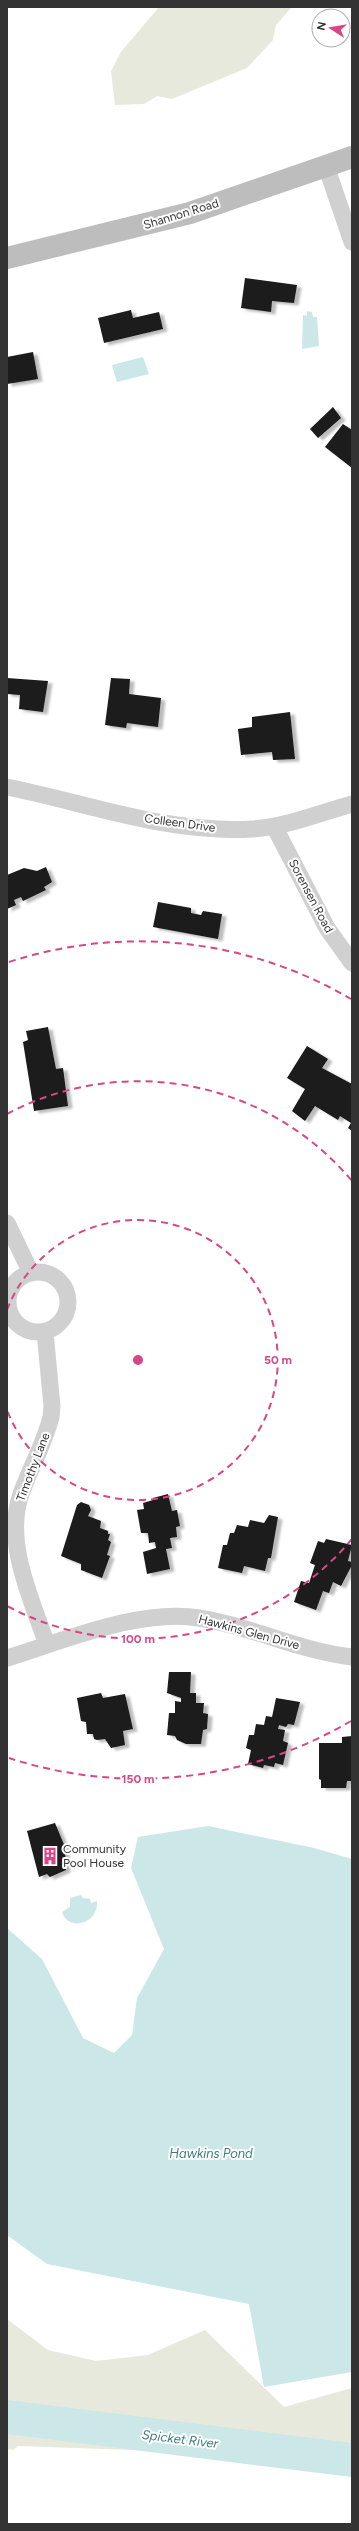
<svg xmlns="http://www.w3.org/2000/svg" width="359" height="2531" font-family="Figtree,sans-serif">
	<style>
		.green { fill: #e8e9dd }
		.water { fill: #cbe7e7 }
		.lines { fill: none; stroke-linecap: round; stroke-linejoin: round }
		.river { stroke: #cbe7e7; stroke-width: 34 }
		.building { fill: #1a1a1a; filter: url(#shadow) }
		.street { stroke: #d0d0d0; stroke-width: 17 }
		.secondary { stroke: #bdbdbd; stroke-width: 22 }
		.ring { fill: none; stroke: #d94685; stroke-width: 2; stroke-dasharray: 7 5 }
		.labels { text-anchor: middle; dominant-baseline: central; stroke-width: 4; stroke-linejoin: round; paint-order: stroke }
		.street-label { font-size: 12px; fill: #333; stroke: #fff }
		.poi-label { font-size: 12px; fill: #333; stroke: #fff; text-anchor: start }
		.water-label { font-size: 13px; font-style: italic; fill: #3e7a7d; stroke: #fff }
		.centre { fill: #d94685; stroke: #fff; stroke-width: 2 }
		.ring-label { font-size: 12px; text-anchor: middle; font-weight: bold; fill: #d94685; stroke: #fff; stroke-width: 4; stroke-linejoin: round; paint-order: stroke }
	</style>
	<defs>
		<filter id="shadow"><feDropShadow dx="4.5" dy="2.5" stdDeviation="1" flood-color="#0004"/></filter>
	</defs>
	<rect width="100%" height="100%" fill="#fff"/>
	<!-- green -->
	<path class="green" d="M159,7H292L276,25L273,40L247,68L172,99L157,96L144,104L115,105L111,71L121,52Z
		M7,2319L48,2350L96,2361L148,2355L205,2330L284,2407L352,2388V2447L245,2454L18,2446L13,2450L7,2449Z"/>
	<!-- water -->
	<path class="water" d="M307,311L312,312L313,317H317L319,346L302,349L303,315L307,316Z
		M143,357L149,374L117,382L112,365Z
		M208,1826L314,1848L352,1859V2372L264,2387L249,2304L47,2264L7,2235V1928L42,1959L83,2038L114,2053L132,2035L137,1998L164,1949L131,1868L138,1837Z
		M81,1895L83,1898L90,1899L91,1903L97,1901C99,1924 68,1932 62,1912L70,1907V1898Z"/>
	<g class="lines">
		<!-- river -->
		<path class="river" d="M7,2417L352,2460"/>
	</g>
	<!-- building -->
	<path class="building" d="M245,278L297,285L294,303L272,301L271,312L241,308Z
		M131,310L133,318L159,312L163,329L104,343L98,318Z
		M33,352L38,379L7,384V357Z
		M333,407L341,418L318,438L310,429Z
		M343,424L352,430V468L325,447Z
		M7,678L48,681L43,712L19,709L20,695L7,694Z
		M111,678L130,679L129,694L161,698L158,727L127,723L126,728L105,725Z
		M290,712L295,759L273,760L272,752L241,755L238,729L252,727V717Z
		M46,867L52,882L44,887L46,890L23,901L21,897L14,900L16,905L7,909V875L24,868L37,871Z
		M158,902L191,908V913L201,915L203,911L222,914L218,939L153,927Z
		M48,1027L56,1069L63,1068L68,1106L34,1111L23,1042L28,1040L26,1031Z
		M307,1046L328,1059L322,1068L352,1084V1131L348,1128L351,1123L340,1116L338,1120L315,1106L305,1121L292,1111L305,1089L287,1078Z
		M168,1494L172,1511L177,1510L180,1526L176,1527L177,1537L170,1538L172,1548L166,1549L170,1569L147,1574L143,1552L156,1548L155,1542L149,1543L148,1533H141L137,1510L144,1509L143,1503L153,1500V1498Z
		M81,1502L89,1505L91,1510L88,1516L101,1521L100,1528L108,1531V1534H110L108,1540L111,1542L107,1555L110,1556L102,1578L81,1570V1564L61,1556L77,1505Z
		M269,1515L278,1517L271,1558H268L265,1571L244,1566L242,1573L218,1568L223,1545H227L230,1533H234L237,1525L248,1527L250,1520L264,1523Z
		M326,1539L352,1545L348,1561L352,1562V1565L341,1586L333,1582L329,1593L323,1591L316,1610L294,1602L301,1581L309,1583L315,1565L310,1563L318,1541L324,1543Z
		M169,1672H191L190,1693H196V1703H204L203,1713L208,1714L207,1729L203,1730L201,1744H186L177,1740L175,1736L167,1735L169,1713H175V1701L181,1702V1698L167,1693Z
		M101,1693L103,1698L125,1694L133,1729L123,1731L125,1745L111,1748L105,1739L97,1740L94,1739L93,1734H87L86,1722L81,1721L77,1698Z
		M276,1698L300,1702L294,1725L288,1724L286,1727L279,1725L278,1729L285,1730L283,1741L288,1743L283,1765L275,1763L274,1767L264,1765L263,1768L248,1764L251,1750L246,1748L249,1735H254L256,1724L264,1725L266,1716L272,1717Z
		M352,1736V1781H347L346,1788H321V1780L319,1779V1743H342V1737Z
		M55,1823L65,1847L66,1870L50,1877L47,1874L39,1877L27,1831Z"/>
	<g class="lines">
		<!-- street -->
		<path class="street" d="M326,166L352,242
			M7,787C87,803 169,834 252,829C286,827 320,813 352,804
			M274,826L327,928L352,963
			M7,1223L31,1273
			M8 1302a30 30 0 1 1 60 0a30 30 0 1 1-60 0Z
			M45,1332L52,1406L51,1417C44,1445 29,1470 20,1497C5,1545 32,1600 47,1645
			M7,1658C63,1641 141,1608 199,1618C251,1626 299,1651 352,1657"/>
		<!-- secondary -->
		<path class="secondary" d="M7,258L190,213L352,157"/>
	</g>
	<!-- distance rings -->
	<g class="ring">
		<path d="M7 1310A140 140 0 1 1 7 1410"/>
		<path d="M352 1539A279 279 0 0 1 7 1606M7 1114A279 279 0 0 1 352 1181"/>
		<path d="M351 1721A419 419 0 0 1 9 1758M9 962A419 419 0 0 1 351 999"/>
	</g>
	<!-- icons -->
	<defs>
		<g id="building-bare" transform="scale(1.38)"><path d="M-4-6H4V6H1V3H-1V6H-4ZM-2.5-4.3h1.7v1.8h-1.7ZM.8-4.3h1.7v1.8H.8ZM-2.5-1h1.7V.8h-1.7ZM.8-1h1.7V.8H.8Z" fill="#d94685" stroke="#fff" stroke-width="2.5" paint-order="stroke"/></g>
	</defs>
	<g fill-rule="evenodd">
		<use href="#building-bare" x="50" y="1856"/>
	</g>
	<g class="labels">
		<!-- street labels -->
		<g class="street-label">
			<text transform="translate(181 214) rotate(-17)">Shannon Road</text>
			<text transform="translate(180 823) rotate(8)">Colleen Drive</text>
			<text transform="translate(311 896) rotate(62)">Sorensen Road</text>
			<text transform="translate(33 1467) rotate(-69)">Timothy Lane</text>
			<text transform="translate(249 1632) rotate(15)">Hawkins Glen Drive</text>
		</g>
		<!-- poi labels -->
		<g class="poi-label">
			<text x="63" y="1849">Community<tspan x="63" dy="14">Pool House</tspan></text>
		</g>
		<!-- water labels -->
		<g class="water-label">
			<text x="211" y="2153">Hawkins Pond</text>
			<text transform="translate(180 2439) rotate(7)">Spicket River</text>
		</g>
	</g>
	<circle cx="138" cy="1360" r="6" class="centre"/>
	<g class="ring-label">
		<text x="278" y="1364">50 m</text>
		<text x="138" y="1643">100 m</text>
		<text x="138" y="1783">150 m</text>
	</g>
	<!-- border -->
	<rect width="359" height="2531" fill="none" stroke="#333333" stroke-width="16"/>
	<!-- north arrow -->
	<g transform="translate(331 28) rotate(282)"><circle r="19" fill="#ffffff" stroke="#adadad"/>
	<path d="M0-3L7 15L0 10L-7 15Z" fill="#d94685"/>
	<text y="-6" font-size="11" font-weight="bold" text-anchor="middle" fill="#333333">N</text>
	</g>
</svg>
